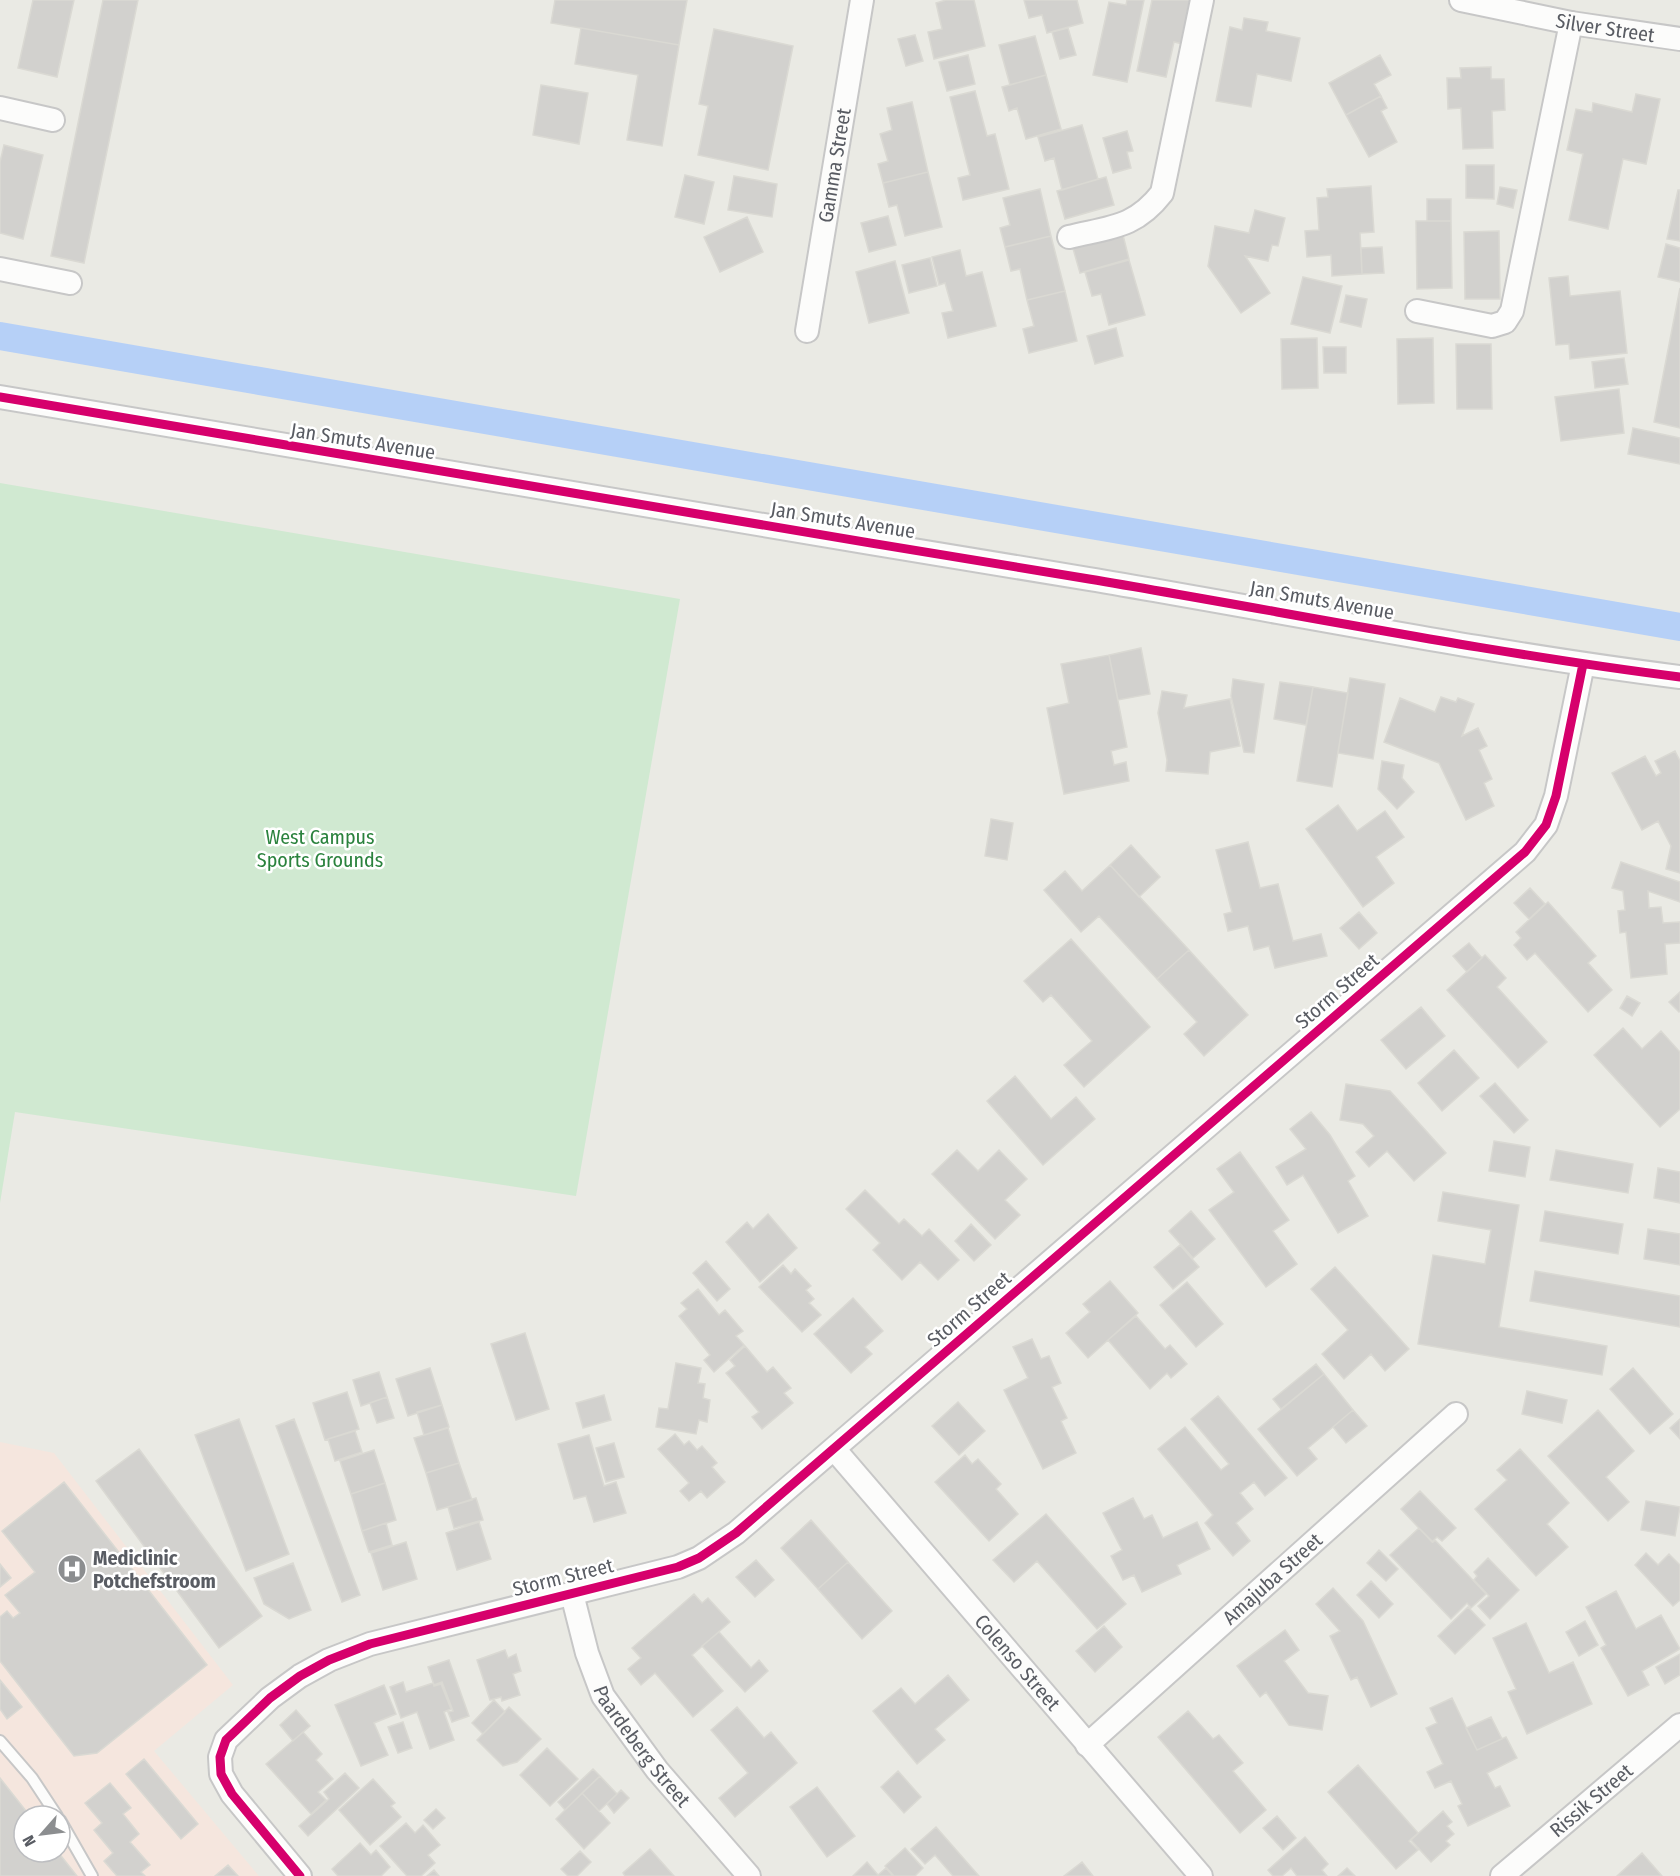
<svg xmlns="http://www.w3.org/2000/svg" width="1680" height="1876" font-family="'Fira Sans Condensed',sans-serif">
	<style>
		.medical { fill: #f5e6de; fill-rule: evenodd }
		.green { fill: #d0e9d1 }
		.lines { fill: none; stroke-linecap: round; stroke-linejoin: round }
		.canal { stroke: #b6d0f7; stroke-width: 28 }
		.building { fill: #d2d1ce; stroke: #dad9d3; stroke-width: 1.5 }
		.service-casing { stroke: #c7c7c7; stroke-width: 14 }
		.minor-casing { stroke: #c7c7c7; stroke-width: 26 }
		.service { stroke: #fcfcfb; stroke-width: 10 }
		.minor { stroke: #fcfcfb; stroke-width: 22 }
		.cycleway-casing { stroke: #fff; stroke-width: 13 }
		.cycleway { stroke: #d6006c; stroke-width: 9 }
		.labels { text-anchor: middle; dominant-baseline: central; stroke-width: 5; stroke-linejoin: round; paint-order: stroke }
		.street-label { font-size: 20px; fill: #595c63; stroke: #fff }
		.park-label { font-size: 20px; fill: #2a823d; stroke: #fff }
		.poi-label { font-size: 20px; font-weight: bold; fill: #595c63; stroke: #fff; text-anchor: start }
	</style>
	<rect width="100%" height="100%" fill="#eaeae4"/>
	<!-- medical -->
	<path class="medical" d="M0,1442L54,1453L233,1685L154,1751L259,1876H0ZM24,1816H60V1852H24Z"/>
	<!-- green -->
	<path class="green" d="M0,483L680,599L576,1196L15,1112L0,1203Z"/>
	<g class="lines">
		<!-- canal -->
		<path class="canal" d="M0,336L1680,627"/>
	</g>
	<!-- building -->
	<path class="building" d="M33,0H74L57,77L18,68Z
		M103,0H138L84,263L51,256Z
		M555,0H687L679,45L551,23Z
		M946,0H974L985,46L934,59L928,32L942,29L936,3Z
		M1024,0H1077L1083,23L1047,33L1042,15L1029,18Z
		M1127,0H1144L1127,82L1093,75L1109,2L1126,5Z
		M1152,0H1192L1183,44L1174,42L1166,77L1137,71Z
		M1244,18L1268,22L1266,31L1300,38L1291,81L1257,74L1251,107L1216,101L1230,27L1242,30Z
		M581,28L679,45L662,146L627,140L638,75L575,64Z
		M1068,28L1076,55L1060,59L1052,32Z
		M714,29L793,46L768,170L698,155L708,106L699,104Z
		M915,35L923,61L906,66L898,39Z
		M1035,36L1046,75L1010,85L999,45Z
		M968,55L975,84L947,91L939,62Z
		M1380,55L1391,75L1374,84L1381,96L1346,115L1329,83Z
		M1491,67V79H1504L1505,110L1492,111L1493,148L1463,149L1461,108L1448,109L1447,78H1461L1460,68Z
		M1046,75L1061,129L1026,139L1017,108L1009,111L1002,87Z
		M541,85L588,93L579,144L533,135Z
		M975,91L987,136L995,134L1009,189L963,200L958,178L970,175L950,97Z
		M1636,94L1660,99L1646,164L1623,159L1608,229L1569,220L1583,154L1567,150L1576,109L1592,112L1593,103L1632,112Z
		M1381,96L1387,108L1381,111L1397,142L1369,157L1346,115Z
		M912,102L928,172L883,183L878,164L888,161L880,134L892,130L887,108Z
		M1082,125L1098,179L1062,190L1054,158L1045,161L1038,137Z
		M1127,131L1133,151L1127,152L1131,168L1113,173L1103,138Z
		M4,145L43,155L23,239L0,233V162Z
		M1466,165H1494V199L1466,198Z
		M928,172L942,227L905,236L897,205L889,207L883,183Z
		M685,175L714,182L704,224L675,217Z
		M734,176L777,184L772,217L728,210Z
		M1106,177L1114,205L1065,219L1057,191Z
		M1371,186L1374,232L1360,233L1362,274L1332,276L1331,255L1307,257L1305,231L1319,230L1317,198L1328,197L1327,189Z
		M1500,187L1517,190L1513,208L1497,204Z
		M1040,189L1051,236L1005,247L1000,228L1010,225L1003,198Z
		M1678,190H1680V241L1667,239Z
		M1427,199H1451V221H1427Z
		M1255,210L1285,218L1278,246L1272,245L1268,261L1245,256L1270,293L1241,313L1208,266L1215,226L1249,233Z
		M888,216L896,245L869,252L861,223Z
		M747,217L763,252L720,272L704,237Z
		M1416,221H1451L1452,288L1417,289Z
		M1122,231L1129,259L1080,273L1072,245Z
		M1499,231L1500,299H1465L1464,232Z
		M1051,236L1065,291L1027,300L1020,269L1011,271L1005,247Z
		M1666,244L1680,248V282L1658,277Z
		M1382,247L1384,273L1362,274L1361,248Z
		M960,250L966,276L982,272L996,326L948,338L942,313L953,311L945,283L939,285L932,257Z
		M930,258L937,286L909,293L902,265Z
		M1129,260L1145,315L1109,325L1101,294L1092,296L1085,272Z
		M895,261L909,313L869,323L856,272Z
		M1568,276L1570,296L1620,291L1627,353L1570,359L1569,344L1556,345L1549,278Z
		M1303,277L1342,286L1330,333L1291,324Z
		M1680,288V428L1654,422Z
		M1065,291L1077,341L1029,353L1023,329L1034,326L1027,300Z
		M1346,295L1367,299L1361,327L1340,322Z
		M1116,328L1123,356L1095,364L1087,336Z
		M1317,338L1318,388L1282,389L1281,339Z
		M1433,338L1434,403L1398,404L1397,339Z
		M1456,344H1491L1492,409H1457Z
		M1323,347H1346V373H1324Z
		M1624,358L1628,384L1595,388L1592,362Z
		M1619,389L1624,433L1561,441L1555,397Z
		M1633,428L1680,438V464L1628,454Z
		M1141,648L1150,694L1118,700L1109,655Z
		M1109,655L1127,747L1111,751L1114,765L1126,762L1129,781L1064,794L1047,708L1069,703L1061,664Z
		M1350,678L1385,684L1373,759L1338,753Z
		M1233,679L1264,684L1254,753L1244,752L1231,696Z
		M1280,682L1313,687L1306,725L1274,719Z
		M1313,687L1348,693L1332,787L1297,781Z
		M1162,691L1187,695L1184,708L1230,699L1240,746L1210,752L1208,774L1166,771L1167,760L1158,713Z
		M1441,697L1456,702L1458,698L1474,704L1462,736L1478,728L1487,746L1479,750L1492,779L1484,783L1494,806L1466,820L1439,763L1384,742L1400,698L1435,712Z
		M1675,751L1680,761V873L1666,869L1671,846L1658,821L1642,830L1612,773L1645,756L1656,776L1661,773L1655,761Z
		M1382,761L1404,765L1402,778L1414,792L1397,809L1378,789Z
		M1338,805L1357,831L1385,811L1404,837L1376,857L1394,883L1363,907L1306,829Z
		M991,819L1013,823L1007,860L985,856Z
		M1248,842L1260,888L1278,884L1293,941L1321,934L1327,956L1275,968L1269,946L1254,950L1248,926L1228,931L1224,914L1232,912L1216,850Z
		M1131,845L1160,877L1139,897L1110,865Z
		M1621,862L1680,882V902L1648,891L1649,908L1661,907L1663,923L1680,922V943L1665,944L1667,974L1631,978L1626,932L1620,933L1618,911L1625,910L1623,891L1612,888Z
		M1110,865L1189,950L1157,979L1099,916L1081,932L1044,890L1065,871L1082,891Z
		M1530,888L1545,904L1529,919L1514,903Z
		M1548,902L1596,956L1588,963L1612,990L1588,1012L1535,953L1527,960L1514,945L1521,938L1516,932Z
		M1359,912L1377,933L1359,949L1340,928Z
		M1071,939L1150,1027L1084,1087L1064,1065L1092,1041L1051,995L1043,1002L1024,981Z
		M1469,943L1482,958L1467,972L1453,956Z
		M1189,950L1248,1015L1204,1056L1184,1034L1197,1022L1157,979Z
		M1485,955L1506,978L1497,987L1547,1042L1518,1068L1447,990Z
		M1680,992V1011L1679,1012L1669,1002Z
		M1627,996L1640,1003L1632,1016L1620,1008Z
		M1421,1007L1445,1036L1406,1069L1381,1040Z
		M1623,1028L1642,1049L1661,1031L1680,1052V1109L1660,1127L1594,1055Z
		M1454,1050L1479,1078L1442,1111L1418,1083Z
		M1015,1076L1051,1119L1076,1097L1095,1119L1043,1165L987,1101Z
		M1495,1083L1528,1120L1514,1133L1480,1096Z
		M1346,1084L1390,1091L1446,1153L1414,1181L1387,1151L1369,1167L1356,1152L1374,1136L1363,1124L1340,1120Z
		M1311,1112L1330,1135L1355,1176L1348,1181L1368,1216L1338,1233L1303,1175L1287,1185L1276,1167L1306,1149L1290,1129Z
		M1494,1141L1530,1147L1525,1177L1489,1171Z
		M957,1150L978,1171L999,1150L1027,1179L1005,1200L1020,1215L995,1239L932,1174Z
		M1556,1150L1633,1164L1628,1193L1550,1180Z
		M1240,1152L1289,1220L1273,1231L1297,1264L1266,1287L1209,1210L1234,1192L1217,1169Z
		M1658,1168L1680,1172V1203L1654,1198Z
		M865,1190L899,1224L904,1219L922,1236L929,1229L959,1260L938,1280L920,1262L902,1280L873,1250L880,1243L846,1209Z
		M1443,1192L1519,1205L1499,1327L1607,1346L1602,1375L1418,1344L1433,1255L1485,1264L1491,1230L1438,1221Z
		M1191,1211L1215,1239L1193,1258L1169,1231Z
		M1545,1211L1623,1224L1618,1254L1540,1241Z
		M768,1214L797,1248L760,1282L726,1242L747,1222L753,1229Z
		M971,1224L991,1245L974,1261L955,1241Z
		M1648,1229L1680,1234V1265L1644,1259Z
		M1180,1245L1199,1267L1173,1289L1154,1267Z
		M706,1261L730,1289L717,1301L693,1273Z
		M783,1265L791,1274L795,1269L811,1286L806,1290L814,1299L809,1303L821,1315L802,1332L759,1287Z
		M1335,1267L1409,1349L1385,1371L1371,1354L1344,1379L1322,1354L1348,1330L1311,1289Z
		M1535,1271L1680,1296V1327L1530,1301Z
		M1110,1281L1138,1313L1088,1358L1066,1333L1090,1312L1083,1304Z
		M1187,1282L1223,1324L1196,1347L1160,1305Z
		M698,1289L719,1315L725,1310L743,1331L736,1336L744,1345L714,1372L704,1360L710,1355L679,1316L687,1309L681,1303Z
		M853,1298L883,1331L865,1347L872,1354L851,1373L814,1334Z
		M1136,1316L1165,1349L1170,1345L1187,1364L1171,1378L1167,1373L1150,1389L1108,1340Z
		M525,1333L549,1409L516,1420L491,1344Z
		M1032,1339L1041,1359L1049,1356L1061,1383L1052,1387L1067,1418L1061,1421L1076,1453L1043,1469L1004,1390L1028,1378L1013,1347Z
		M745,1346L767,1372L773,1367L791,1388L784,1393L793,1403L762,1429L752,1417L759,1412L726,1373L735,1366L730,1360Z
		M676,1363L701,1368L698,1383L705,1384L703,1398L710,1400L707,1422L699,1420L696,1434L656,1427L659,1408L668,1409Z
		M1316,1364L1324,1374L1281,1409L1273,1399Z
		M430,1368L442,1405L408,1416L396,1379Z
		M1633,1368L1673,1414L1650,1434L1610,1389Z
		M379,1372L387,1397L361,1406L353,1380Z
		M1324,1374L1353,1410L1308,1448L1317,1459L1297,1476L1258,1429Z
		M1527,1391L1567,1400L1562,1423L1522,1414Z
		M347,1392L359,1429L325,1440L313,1403Z
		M604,1395L611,1420L583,1428L576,1403Z
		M1218,1396L1287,1478L1265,1496L1254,1482L1240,1493L1253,1509L1236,1523L1250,1541L1233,1556L1205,1523L1213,1515L1158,1449L1185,1427L1221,1470L1229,1464L1191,1419Z
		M387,1397L394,1418L377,1423L370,1403Z
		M958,1402L985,1431L959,1455L932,1426Z
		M442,1405L449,1427L424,1435L417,1412Z
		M1353,1410L1367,1426L1346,1443L1333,1427Z
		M1598,1410L1634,1451L1606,1477L1629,1502L1608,1521L1548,1456Z
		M239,1419L289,1554L246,1571L195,1435Z
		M294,1419L360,1595L342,1602L276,1426Z
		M1680,1419V1439L1670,1428Z
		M448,1428L459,1463L426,1473L414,1438Z
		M355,1431L362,1452L335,1461L328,1439Z
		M675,1434L684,1445L689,1441L697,1450L702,1446L717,1463L712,1467L725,1482L707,1498L701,1491L689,1501L680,1491L689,1483L658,1449Z
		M589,1435L604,1486L616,1482L626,1513L594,1522L586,1496L574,1499L558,1444Z
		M614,1443L624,1477L606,1482L596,1448Z
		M139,1449L262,1616L219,1648L96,1481Z
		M1520,1449L1569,1503L1547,1524L1568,1547L1536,1576L1475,1509L1507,1480L1497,1470Z
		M374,1450L385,1483L351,1494L340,1461Z
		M965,1455L972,1464L978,1459L1001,1484L996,1489L1018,1514L989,1541L935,1482Z
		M459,1463L472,1500L437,1510L426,1473Z
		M64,1482L207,1665L97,1753L74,1756L0,1661V1617L7,1611L13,1618L20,1613L5,1595L35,1572L2,1531Z
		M385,1483L396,1520L362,1531L351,1494Z
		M1420,1491L1456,1528L1442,1541L1437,1537L1432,1542L1401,1509Z
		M476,1498L483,1520L454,1528L448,1507Z
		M1133,1498L1144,1519L1152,1515L1163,1538L1197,1522L1210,1549L1177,1565L1181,1574L1142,1592L1134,1575L1123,1580L1111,1556L1122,1550L1103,1513Z
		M1646,1501L1680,1507L1675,1536L1641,1530Z
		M1046,1514L1126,1604L1097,1629L1037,1561L1014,1582L993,1560Z
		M811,1520L848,1562L818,1589L781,1548Z
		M479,1522L491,1559L457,1570L446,1533Z
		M386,1523L392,1545L369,1552L362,1531Z
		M1419,1528L1433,1542L1435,1540L1486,1594L1471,1608L1467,1603L1451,1619L1390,1555Z
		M406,1542L417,1579L383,1590L371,1553Z
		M1379,1550L1398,1569L1386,1581L1367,1563Z
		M1646,1553L1658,1565L1669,1554L1680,1565V1600L1673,1606L1635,1565Z
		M1488,1558L1519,1590L1490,1619L1478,1606L1489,1596L1474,1580L1477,1576L1474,1572Z
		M756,1560L774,1580L755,1597L736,1577Z
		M848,1562L892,1611L862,1639L818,1589Z
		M293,1563L311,1610L289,1619L264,1604L254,1578Z
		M0,1564L11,1578L0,1587Z
		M1371,1581L1393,1604L1379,1618L1357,1595Z
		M1333,1588L1363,1621L1397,1694L1371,1707L1357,1677L1351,1680L1330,1636L1340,1631L1316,1604Z
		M1616,1591L1636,1629L1661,1615L1680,1649L1642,1671L1649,1685L1628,1696L1601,1648L1606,1645L1586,1607Z
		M694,1594L702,1603L708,1598L730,1622L692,1655L723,1691L693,1717L655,1673L641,1685L628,1669L641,1658L632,1648Z
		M1468,1607L1485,1625L1455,1654L1438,1636Z
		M1585,1621L1598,1645L1579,1656L1566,1632Z
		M1526,1623L1549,1673L1573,1662L1592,1704L1527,1734L1508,1692L1516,1689L1493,1638Z
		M1104,1626L1122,1647L1095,1672L1076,1651Z
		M1285,1630L1299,1650L1284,1661L1308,1693L1328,1696L1322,1730L1289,1725L1266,1692L1260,1697L1237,1666Z
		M719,1632L751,1668L759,1660L768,1671L745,1692L702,1646Z
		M505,1650L508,1658L516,1654L521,1671L513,1674L520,1695L502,1701L501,1697L490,1700L477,1660Z
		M1680,1654V1675L1665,1684L1656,1667Z
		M449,1660L469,1716L452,1722L448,1712L453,1711L442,1682L434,1685L428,1667Z
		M948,1675L969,1700L935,1729L945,1740L917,1764L873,1711L901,1688L915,1704Z
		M0,1680L22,1707L7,1719L0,1709Z
		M403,1682L406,1692L433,1683L434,1686L441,1684L451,1709L444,1712L454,1740L430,1749L417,1712L401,1718L390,1687Z
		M384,1685L396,1714L374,1723L388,1755L361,1766L335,1705Z
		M1452,1698L1477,1750L1506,1737L1517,1758L1487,1773L1495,1788L1500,1786L1510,1806L1468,1826L1458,1806L1462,1804L1451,1781L1435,1788L1427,1772L1443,1764L1426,1728L1437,1723L1430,1708Z
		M494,1700L505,1712L483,1734L472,1723Z
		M509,1707L541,1739L517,1762L503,1766L477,1740Z
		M737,1707L764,1738L771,1732L797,1763L735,1817L719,1798L748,1773L711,1730Z
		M296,1710L310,1726L293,1741L280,1725Z
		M1188,1711L1213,1739L1219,1735L1243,1763L1233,1771L1266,1810L1240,1833L1158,1737Z
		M1491,1717L1502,1739L1477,1750L1466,1728Z
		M403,1722L412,1748L398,1753L388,1727Z
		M303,1732L322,1754L316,1760L333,1779L318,1792L326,1800L311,1814L266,1764Z
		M547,1748L578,1779L550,1806L520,1775Z
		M144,1759L198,1824L181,1839L126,1774Z
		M1358,1765L1418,1833L1409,1841L1418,1850L1396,1869L1328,1792Z
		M593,1769L600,1776L565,1810L558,1802Z
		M898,1771L921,1797L904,1813L881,1787Z
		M345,1773L359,1788L308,1836L299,1826L329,1799L324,1792Z
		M600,1776L617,1794L599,1811L582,1793Z
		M0,1778L30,1816H24V1852H58L77,1876H0Z
		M373,1779L395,1803L391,1806L401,1817L370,1845L339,1810Z
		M110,1783L131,1808L123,1814L139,1834L130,1842L150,1865L141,1872L145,1876H117L104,1861L113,1853L94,1830L102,1823L85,1803Z
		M817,1787L855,1836L827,1857L790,1807Z
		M621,1790L629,1798L614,1813L607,1804Z
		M582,1793L610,1823L584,1849L556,1819Z
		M436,1809L445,1818L433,1829L424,1820Z
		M1443,1811L1452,1822L1447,1826L1454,1834L1446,1841L1450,1845L1431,1862L1411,1840Z
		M1277,1816L1296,1838L1283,1850L1263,1828Z
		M406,1823L415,1833L423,1825L440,1845L428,1855L435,1863L421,1876H407L380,1846Z
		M936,1827L979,1876H953L935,1855L925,1864L911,1849Z
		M1305,1837L1328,1864L1322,1870L1327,1876H1297L1291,1868L1282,1876H1273L1268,1870Z
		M360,1843L371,1855L376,1850L390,1867L381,1876H338L332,1869Z
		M905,1848L923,1868L915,1876H894L885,1866Z
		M650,1849L674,1876H625L623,1873Z
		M580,1851L591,1862L577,1876H568L561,1869Z
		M1642,1853L1662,1876H1617Z
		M867,1862L878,1875L886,1868L893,1876H853Z
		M1082,1862L1093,1876H1064Z
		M228,1865L238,1876H215Z
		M1347,1868L1355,1876H1338Z
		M434,1870L439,1876H427Z"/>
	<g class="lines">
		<!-- service casing -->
		<g class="service-casing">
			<path id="service" d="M0,1741L32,1778L57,1816
				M60,1820L92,1876"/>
		</g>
		<!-- minor casing -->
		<g class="minor-casing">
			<g id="minor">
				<path id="s1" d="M1461,0L1571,23L1680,39"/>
				<path d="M0,108L53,120"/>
				<path d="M1069,237C1110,227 1135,228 1162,193L1202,0"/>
				<path d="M0,269L70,283"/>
				<path d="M1417,311L1492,326L1505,322L1512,311L1571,23"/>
				<path id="s2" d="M807,331L862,0"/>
				<path d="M0,397C363,460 726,519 1089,579C1286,612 1482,652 1680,677"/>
				<path id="s3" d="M835,1450L1201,1876"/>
				<path id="s4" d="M572,1594L587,1653L603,1696L657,1770L749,1876"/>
				<path id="s5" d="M1087,1745L1456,1414"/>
				<path d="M300,1876L232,1794L221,1774L220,1757L226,1740L270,1698L300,1676L329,1660L370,1644L678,1567L699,1558L736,1533L1525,852L1546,825L1556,796L1583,664"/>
				<path id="s6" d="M1502,1876L1680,1725"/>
			</g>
		</g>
		<!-- service -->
		<use href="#service" class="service"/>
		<!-- minor -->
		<use href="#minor" class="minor"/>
		<!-- cycleway casing -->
		<g class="cycleway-casing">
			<path id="cycleway" d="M0,397C363,460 726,519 1089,579C1286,612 1482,652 1680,677
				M300,1876L232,1794L221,1774L220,1757L226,1740L270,1698L300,1676L329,1660L370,1644L678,1567L699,1558L736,1533L1525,852L1546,825L1556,796L1583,664"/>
		</g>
		<!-- cycleway -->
		<use href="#cycleway" class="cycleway"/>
	</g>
	<!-- icons -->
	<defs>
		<g id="hospital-disc" transform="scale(1.5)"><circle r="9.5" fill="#8c8e90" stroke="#fff"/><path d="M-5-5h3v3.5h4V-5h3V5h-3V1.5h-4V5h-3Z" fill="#fff"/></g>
	</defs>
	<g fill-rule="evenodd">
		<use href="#hospital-disc" x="72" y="1569"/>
	</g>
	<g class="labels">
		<!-- street labels -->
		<g class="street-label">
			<text stroke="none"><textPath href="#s1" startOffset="147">Silver Street</textPath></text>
			<text stroke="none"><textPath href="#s2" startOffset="168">Gamma Street</textPath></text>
			<text transform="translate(363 441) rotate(9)">Jan Smuts Avenue</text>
			<text transform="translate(843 520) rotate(9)">Jan Smuts Avenue</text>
			<text transform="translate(1322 600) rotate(10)">Jan Smuts Avenue</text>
			<text transform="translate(1337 991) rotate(-41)">Storm Street</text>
			<text transform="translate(969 1309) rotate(-41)">Storm Street</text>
			<text transform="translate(563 1577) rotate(-14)">Storm Street</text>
			<text stroke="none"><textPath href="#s5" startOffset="249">Amajuba Street</textPath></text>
			<text stroke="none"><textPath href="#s3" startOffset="280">Colenso Street</textPath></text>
			<text stroke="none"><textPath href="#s4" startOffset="170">Paardeberg Street</textPath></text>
			<text stroke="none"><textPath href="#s6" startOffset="117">Rissik Street</textPath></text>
		</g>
		<!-- park labels -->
		<g class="park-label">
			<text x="320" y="837">West Campus<tspan x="320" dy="23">Sports Grounds</tspan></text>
		</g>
		<!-- poi labels -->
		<g class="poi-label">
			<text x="93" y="1558">Mediclinic<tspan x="93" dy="23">Potchefstroom</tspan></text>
		</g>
	</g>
	<!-- north arrow -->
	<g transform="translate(42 1834) rotate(242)"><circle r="28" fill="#ffffff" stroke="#bdbec1" stroke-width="1.5"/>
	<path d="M0-4.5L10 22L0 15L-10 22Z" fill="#8c8e90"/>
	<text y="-9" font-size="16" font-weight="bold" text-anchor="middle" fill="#595c63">N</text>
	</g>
</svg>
